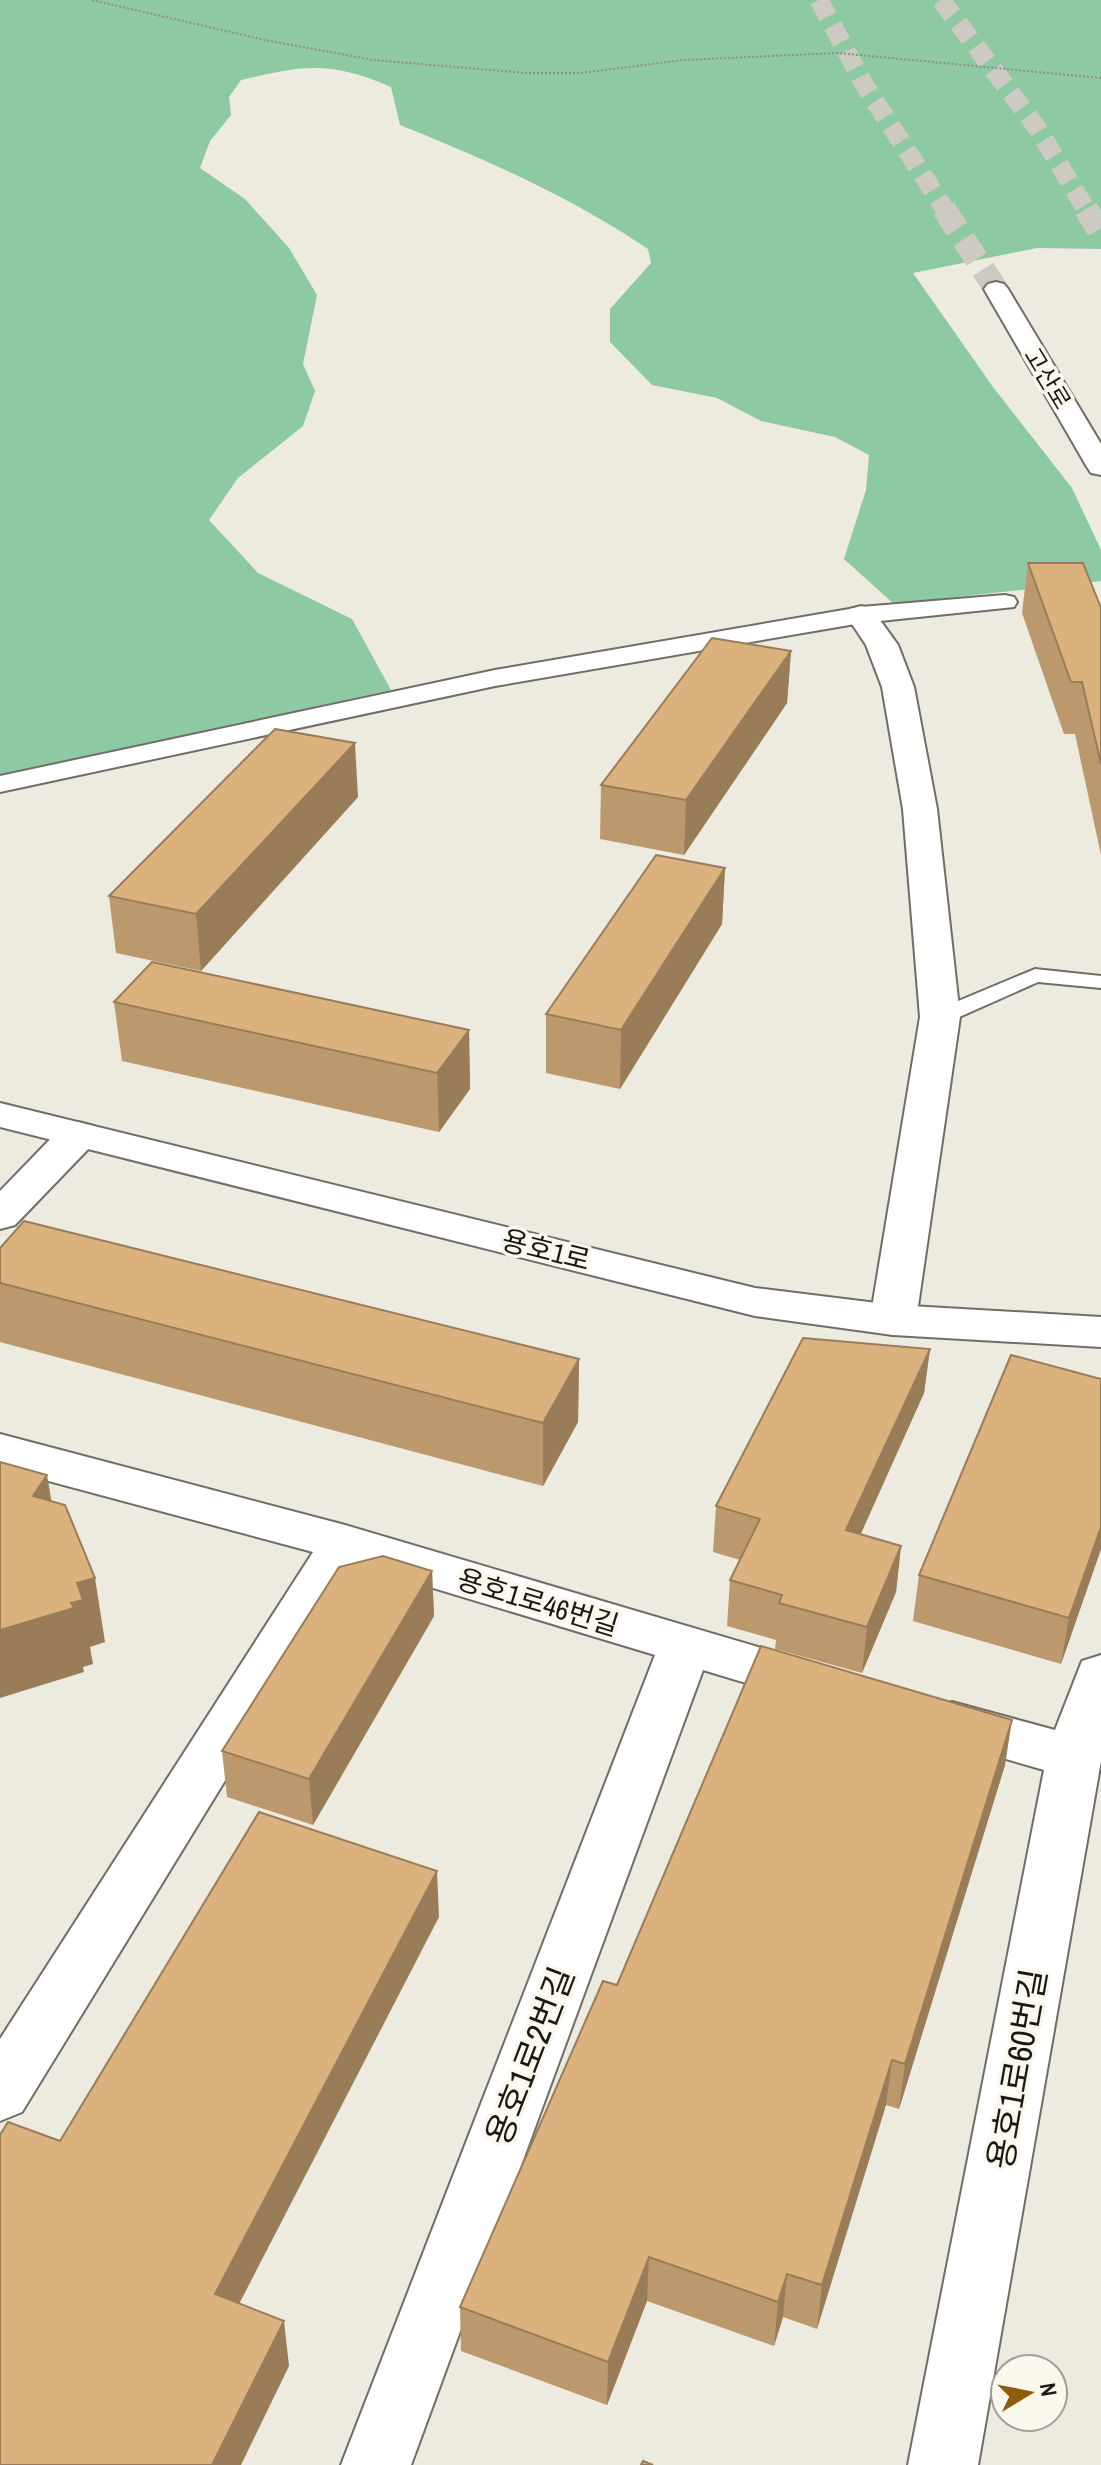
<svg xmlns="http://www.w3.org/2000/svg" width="1101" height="2465" font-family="'Archivo Narrow','Noto Sans KR',sans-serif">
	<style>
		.forest { fill: #8dc9a3 }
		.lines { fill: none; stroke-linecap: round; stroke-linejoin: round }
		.tertiary-tunnel-far1 { stroke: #cdcac1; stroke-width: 19; stroke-dasharray: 19 10; stroke-linecap: butt }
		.tertiary-tunnel { stroke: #cdcac1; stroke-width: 24; stroke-dasharray: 24 12; stroke-linecap: butt }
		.service-casing { stroke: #706d65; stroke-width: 4 }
		.pedestrian-casing { stroke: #706d65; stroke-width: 4 }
		.minor-casing { stroke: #706d65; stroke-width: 4 }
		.tertiary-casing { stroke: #706d65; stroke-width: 4 }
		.path { stroke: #908e87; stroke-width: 2; stroke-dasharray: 2 2; stroke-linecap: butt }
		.service { fill: #fff; fill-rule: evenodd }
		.pedestrian { fill: #fff; fill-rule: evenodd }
		.minor { fill: #fff; fill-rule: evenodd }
		.tertiary { fill: #fff; fill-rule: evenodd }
		.wall { fill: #bc996c }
		.shaded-wall { fill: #997d58 }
		.building { fill: #dbb27e; stroke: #997d58; stroke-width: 2 }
		.labels { text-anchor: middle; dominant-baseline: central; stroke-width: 7; stroke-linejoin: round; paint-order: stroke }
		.far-street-label { font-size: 24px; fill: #191814; stroke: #faf7ed }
		.street-label { font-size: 28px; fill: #191814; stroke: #faf7ed }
		.near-street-label { font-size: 34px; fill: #191814; stroke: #faf7ed }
	</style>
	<rect width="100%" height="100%" fill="#edeae0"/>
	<!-- forest -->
	<path class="forest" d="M0,0H1101V249L1037,248L913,273L993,387L1072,488L1101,550V581L894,604L844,559L866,490L869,455L835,437L761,421L717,398L652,385L610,342V309L651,263L648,249C571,197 487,160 400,125L391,87C331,61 304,65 241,80L229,97L231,115L210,141L200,168L245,199L289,248L317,295L303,364L315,391L303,426L238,478L209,520L258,573L352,619L391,690L0,776Z"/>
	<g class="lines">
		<!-- tertiary-tunnel-far1 -->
		<path class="tertiary-tunnel-far1" d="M819,0L865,86L946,211
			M941,0L1038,129L1087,211"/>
		<!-- tertiary-tunnel -->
		<path class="tertiary-tunnel" d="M944,209L996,289
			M1086,209L1101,234"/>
		<!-- service casing -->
		<g class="service-casing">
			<path id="service" d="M1035,969L1101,976V988L1038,982L948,1022L940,1023L929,1017L932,1012Z"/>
		</g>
		<!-- pedestrian casing -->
		<g class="pedestrian-casing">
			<path id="pedestrian" d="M1005,595L1014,597L1017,602L1014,607L861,623L495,686L0,792V776L495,670L861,607Z"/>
		</g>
		<!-- minor casing -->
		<g class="minor-casing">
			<path id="minor" d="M861,606L872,609L898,645L914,687L937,809L960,1017L916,1320L909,1330L893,1335L877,1330L870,1320L920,1017L903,809L882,687L866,645L846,615L850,609Z
				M78,1122L93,1126L99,1135L93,1144L15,1225L0,1229V1191L63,1126Z
				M0,1434L345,1525L809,1662L828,1668L836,1682L828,1696L809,1702L703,1670L411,2465H341L655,1655L357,1565L22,2112L0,2121V2039L313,1552L0,1468Z
				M1101,1655V1761L978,2465H908L1044,1770L933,1738L925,1723L933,1708L952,1702L1055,1730L1082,1661Z"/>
		</g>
		<!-- tertiary casing -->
		<g class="tertiary-casing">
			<path id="tertiary" d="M996,282L1004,284L1008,289L1101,444V475L1091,473L1087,467L984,289L988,284Z
				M0,1103L755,1288L893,1305L1101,1317V1347L893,1335L755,1316L0,1127Z"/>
		</g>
		<!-- path -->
		<path class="path" d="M92,0L265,40L373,60L526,73H581L683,60L838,53L1101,78"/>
		<!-- service -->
		<use href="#service" class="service"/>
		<!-- pedestrian -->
		<use href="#pedestrian" class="pedestrian"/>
		<!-- minor -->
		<use href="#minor" class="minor"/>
		<!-- tertiary -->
		<use href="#tertiary" class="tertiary"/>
	</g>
	<!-- wall -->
	<path class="wall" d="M1028,563L1101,608V855L1075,734H1064L1022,613Z
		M791,651L787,703L684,855L600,839L601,785Z
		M358,797L201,971L116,953L109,896Z
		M725,868L722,924L620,1089L546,1073V1014Z
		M114,1002L469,1030L470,1089L439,1132L122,1061Z
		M0,1248L579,1359L578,1422L543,1486L0,1342Z
		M930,1349L924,1393L860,1534L901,1546L896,1592L862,1673L775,1649L776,1640L727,1626L730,1580L740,1560L713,1552L716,1506Z
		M1101,1549L1061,1664L913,1621L919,1575Z
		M432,1571L434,1616L313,1825L227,1797L222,1751Z
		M1005,1765L899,2109L886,2105L817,2329L783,2317L774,2346L647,2301L607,2405L461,2351L460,2307L617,1985Z"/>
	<!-- shaded-wall -->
	<path class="shaded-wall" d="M791,651L787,703L684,855L686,800Z
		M355,743L358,797L201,971L196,914Z
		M725,868L722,924L620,1089L621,1030Z
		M469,1030L470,1089L439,1132L437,1073Z
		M930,1349L924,1393L842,1576L846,1530Z
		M579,1359L578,1422L543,1486V1423Z
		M47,1475L58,1539L33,1496Z
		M1101,1527V1549L1061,1664L1069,1618Z
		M901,1546L896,1592L862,1673L867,1627Z
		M432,1571L434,1616L313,1825L309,1779Z
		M95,1578L105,1642L90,1647L93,1664L83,1667L84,1672L0,1698V1630L71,1603L77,1583Z
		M1012,1720L1005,1765L899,2109L905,2064Z
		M437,1871L439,1917L221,2339L215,2294Z
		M892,2060L886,2105L817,2329L822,2285Z
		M649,2257L647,2301L607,2405L608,2362Z
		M787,2274L783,2317L774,2346L778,2302Z
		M284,2321L289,2366L241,2465H212Z"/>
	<!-- building -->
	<path class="building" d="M1028,563H1083L1101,608V764L1082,682H1071Z
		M712,638L791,651L686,800L601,785Z
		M275,729L355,743L196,914L109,896Z
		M656,855L725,868L621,1030L546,1014Z
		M152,962L469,1030L437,1073L114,1002Z
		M24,1221L579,1359L543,1423L0,1283V1248Z
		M803,1338L930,1349L846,1530L901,1546L867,1627L779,1603L782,1595L730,1580L760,1519L716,1506Z
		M1011,1355L1101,1379V1527L1069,1618L919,1575Z
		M0,1462L47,1475L33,1496L65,1505L95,1578L77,1583L83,1600L71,1603L74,1608L0,1630Z
		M383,1556L432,1571L309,1779L222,1751L339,1567Z
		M761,1646L1012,1720L905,2064L892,2060L822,2285L787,2274L778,2302L649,2257L608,2362L460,2307L603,1981L617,1985Z
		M259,1812L437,1871L215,2294L284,2321L212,2465H0V2135L8,2122L60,2141Z
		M643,2461L653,2465H641Z"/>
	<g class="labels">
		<!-- far-street labels -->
		<g class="far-street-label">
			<text transform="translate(1048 378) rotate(59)">고산로</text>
		</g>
		<!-- street labels -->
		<g class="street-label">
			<text transform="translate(546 1250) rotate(14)">용호1로</text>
			<text transform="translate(538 1602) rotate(17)">용호1로46번길</text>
		</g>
		<!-- near-street labels -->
		<g class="near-street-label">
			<text transform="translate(530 2056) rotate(-69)">용호1로2번길</text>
			<text transform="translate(1017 2069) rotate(-80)">용호1로60번길</text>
		</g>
	</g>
	<!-- north arrow -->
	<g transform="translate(1029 2393) rotate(80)"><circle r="38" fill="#faf7ed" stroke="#a09e96" stroke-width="2"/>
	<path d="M0-6L14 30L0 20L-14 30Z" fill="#8f5c0a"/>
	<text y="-12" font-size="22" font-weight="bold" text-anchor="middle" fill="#191814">N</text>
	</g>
</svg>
